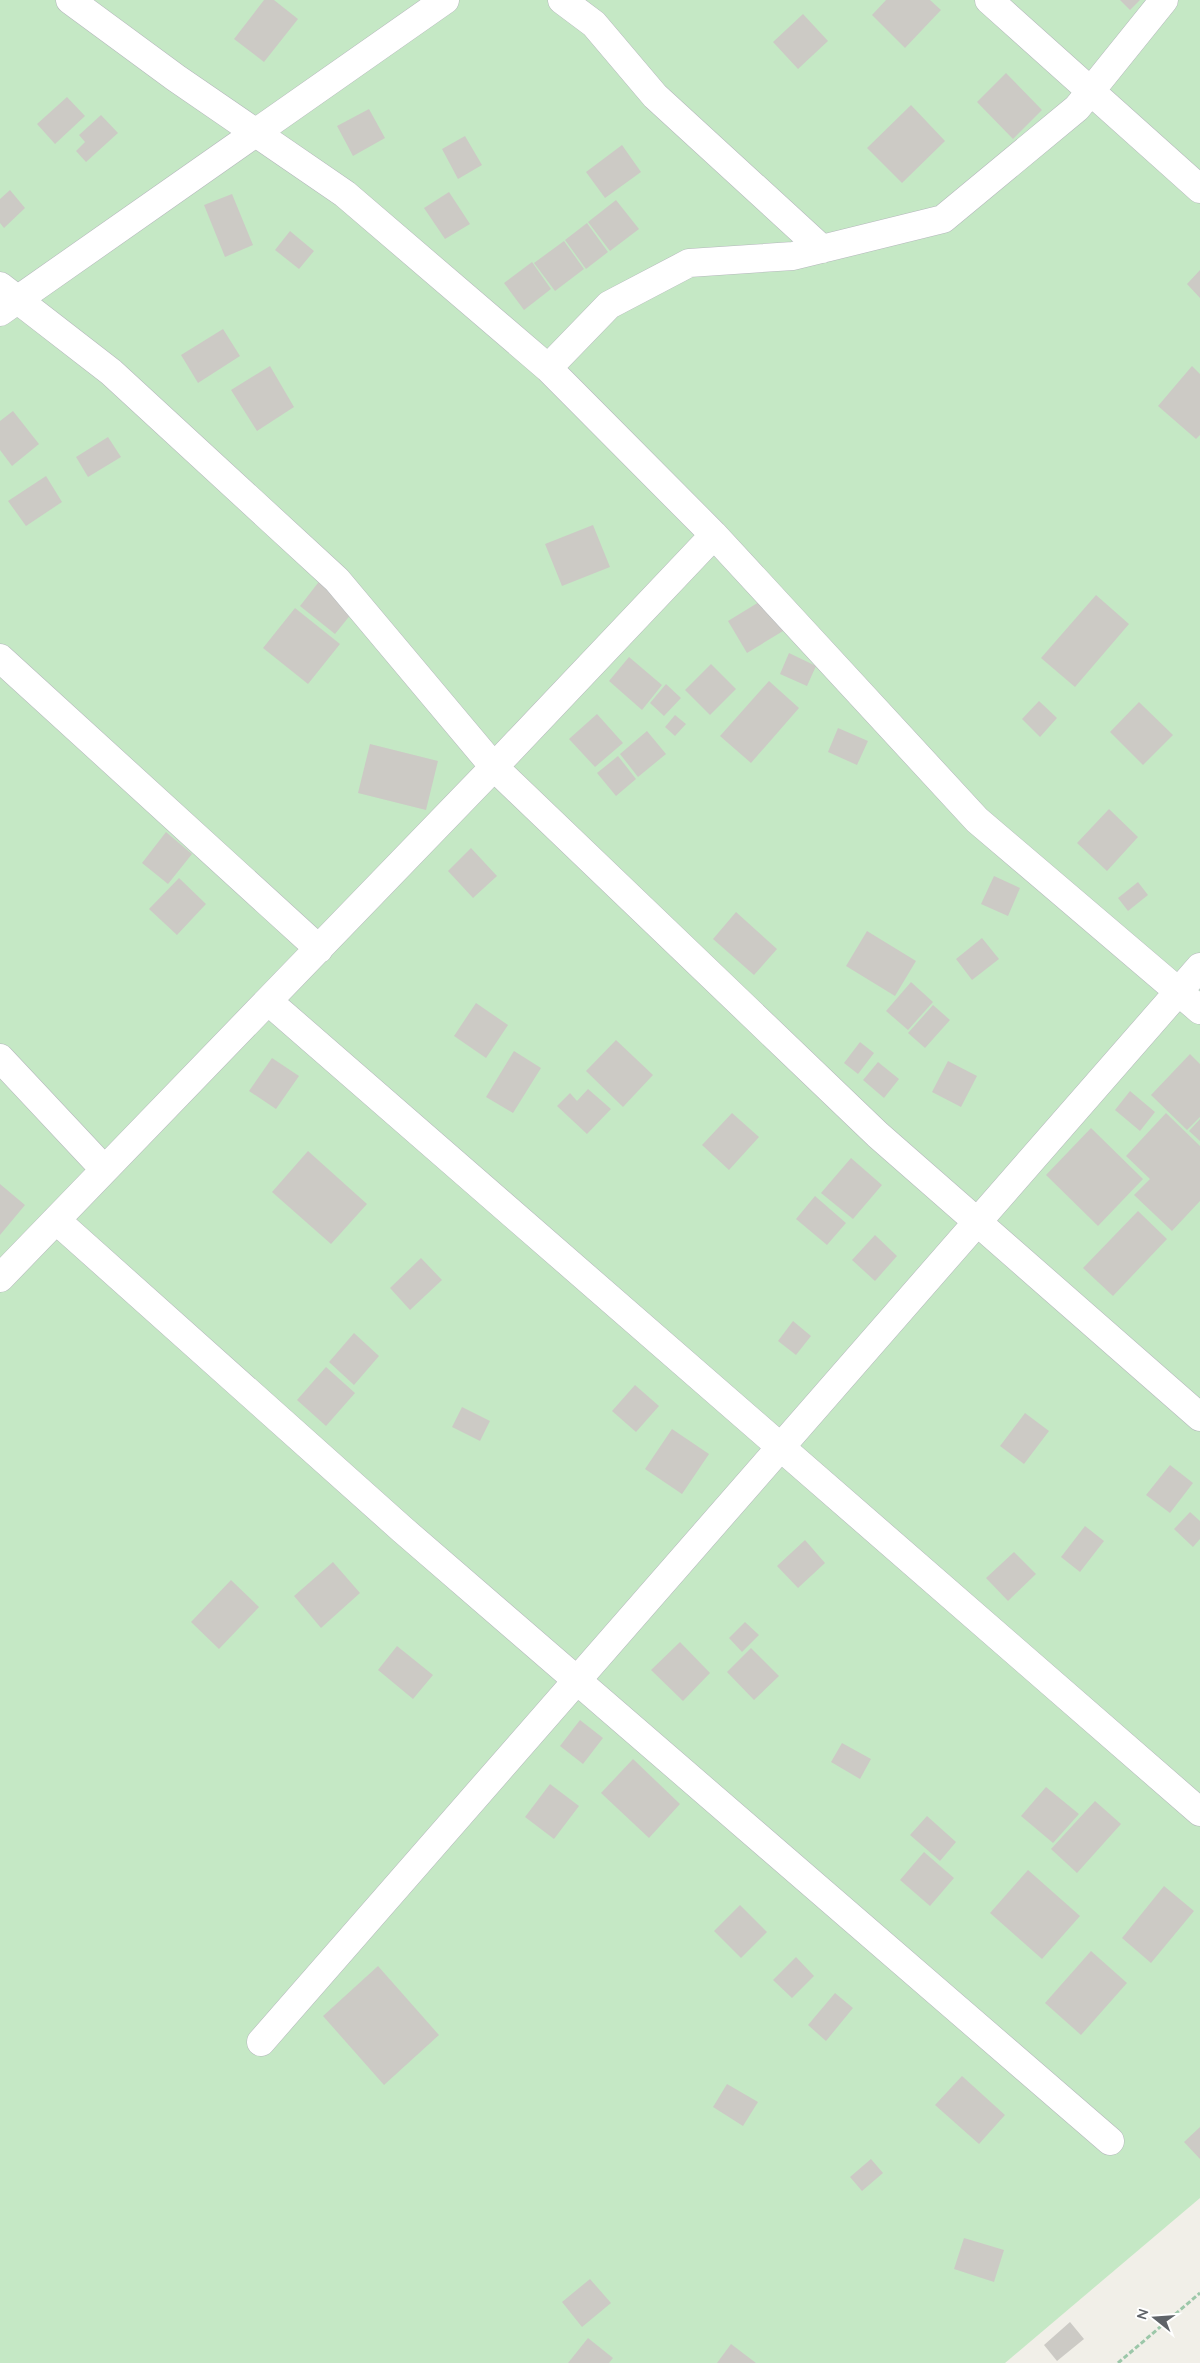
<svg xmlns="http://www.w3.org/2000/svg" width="1200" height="2363" font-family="Quicksand,sans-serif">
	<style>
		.green { fill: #c5e8c5 }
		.building { fill: #cccac5 }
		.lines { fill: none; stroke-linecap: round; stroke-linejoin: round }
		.minor-casing { stroke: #b5b8bc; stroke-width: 29 }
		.path { stroke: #9cc7a9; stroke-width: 3; stroke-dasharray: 5 2.5; stroke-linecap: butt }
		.minor { stroke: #fff; stroke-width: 28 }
	</style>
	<rect width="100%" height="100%" fill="#f1efe8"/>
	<!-- green -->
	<path class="green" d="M0,0H1200V2198L1005,2363H0Z"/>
	<!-- building -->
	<path class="building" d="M264,0H274L298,19L264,62L234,39Z
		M886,0H930L941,10L905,48L872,15Z
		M1120,0H1140L1130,10Z
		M803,14L828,41L798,69L773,42Z
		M1006,73L1042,110L1013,139L977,102Z
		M67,97L85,116L55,144L37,124Z
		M911,105L945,141L902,183L867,148Z
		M369,109L385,138L353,156L337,126Z
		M101,115L118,133L86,162L76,151L85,142L79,135Z
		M465,136L482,165L458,179L442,149Z
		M622,145L641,172L605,198L586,172Z
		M10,190L25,208L4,228L0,223V199Z
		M449,192L470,224L445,239L424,208Z
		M232,194L253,245L225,257L204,205Z
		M616,200L639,229L610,251L588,222Z
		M587,223L608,252L586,269L565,240Z
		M290,231L314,251L299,269L275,250Z
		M564,241L584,269L555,291L534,263Z
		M532,262L551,289L524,310L504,283Z
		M1200,270V298L1187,284Z
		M223,329L240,356L198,383L181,355Z
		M270,366L294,407L257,431L231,390Z
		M1192,366L1200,374V435L1196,439L1158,406Z
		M13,411L39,444L12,466L0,450V421Z
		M108,437L121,457L88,477L76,457Z
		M46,476L62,502L26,526L8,501Z
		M593,525L610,567L562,586L545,544Z
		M321,579L356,608L335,634L300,606Z
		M1096,595L1129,624L1075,687L1041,658Z
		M769,596L788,628L747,653L728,621Z
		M295,608L340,644L308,684L263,648Z
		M789,653L816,666L807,686L780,674Z
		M629,657L662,685L642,710L609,681Z
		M711,664L736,689L710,715L685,690Z
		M769,681L799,708L751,763L720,736Z
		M666,684L681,698L664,716L650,703Z
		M1039,701L1057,718L1040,737L1022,719Z
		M1139,702L1173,735L1143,765L1110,732Z
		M597,714L623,743L595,767L569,739Z
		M675,715L686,724L675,736L665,727Z
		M838,728L868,741L857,765L828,752Z
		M647,731L666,754L638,777L620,754Z
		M370,744L438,761L426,810L358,793Z
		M618,756L636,779L616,796L597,773Z
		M1109,809L1138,837L1107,871L1077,843Z
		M166,832L192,854L168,884L142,863Z
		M471,848L497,876L473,898L448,871Z
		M994,876L1020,888L1008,916L981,904Z
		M179,878L206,904L177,935L149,909Z
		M1138,882L1148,895L1128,911L1118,898Z
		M736,912L777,949L754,975L713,939Z
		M867,931L916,961L895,996L846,966Z
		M982,938L999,959L972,980L956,959Z
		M911,982L933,1002L908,1030L886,1011Z
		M476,1003L508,1025L486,1058L454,1036Z
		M933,1005L950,1020L925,1048L908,1033Z
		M616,1040L653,1075L623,1107L586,1071Z
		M860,1042L874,1053L858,1074L844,1063Z
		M514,1051L541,1068L513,1113L486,1097Z
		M1190,1054L1200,1064V1117L1187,1130L1151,1095Z
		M272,1058L299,1076L276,1109L249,1091Z
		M948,1061L977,1076L961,1107L932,1092Z
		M878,1062L899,1079L884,1098L863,1080Z
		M588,1089L611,1109L587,1134L557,1106L570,1093L577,1101Z
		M1130,1091L1155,1112L1140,1131L1115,1110Z
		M732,1113L759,1137L729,1170L702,1145Z
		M1166,1113L1200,1146V1201L1172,1231L1134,1195L1150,1179L1126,1156Z
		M1200,1119V1141L1189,1131Z
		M1091,1128L1143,1179L1098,1226L1046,1175Z
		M308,1151L367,1204L331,1244L272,1192Z
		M851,1158L882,1185L853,1219L821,1193Z
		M0,1184L25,1205L0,1235Z
		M815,1196L846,1223L827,1245L796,1219Z
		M1138,1211L1167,1239L1113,1296L1083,1268Z
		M875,1235L897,1256L875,1281L852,1260Z
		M421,1258L442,1280L410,1310L390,1288Z
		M793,1321L811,1336L796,1355L778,1341Z
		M354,1333L379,1356L354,1385L329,1362Z
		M326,1367L355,1393L326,1426L297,1400Z
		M635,1385L659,1406L636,1432L612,1411Z
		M462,1407L490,1421L480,1441L452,1427Z
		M1025,1413L1049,1431L1024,1464L1000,1446Z
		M672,1429L709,1454L682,1494L645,1469Z
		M1170,1465L1193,1483L1170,1513L1146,1495Z
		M1190,1512L1200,1521V1539L1193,1547L1174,1529Z
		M1085,1526L1104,1541L1080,1572L1061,1557Z
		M805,1540L825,1563L798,1588L777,1566Z
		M1014,1552L1036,1574L1008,1601L986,1578Z
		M333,1562L360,1593L321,1628L294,1596Z
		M231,1580L259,1607L219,1649L191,1622Z
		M745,1622L759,1635L742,1652L729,1638Z
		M680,1642L710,1673L683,1701L651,1670Z
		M397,1646L433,1675L413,1699L378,1670Z
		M751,1648L779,1676L754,1700L727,1672Z
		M580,1720L603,1738L583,1764L560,1746Z
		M842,1743L871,1759L860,1779L831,1762Z
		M633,1759L680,1804L649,1838L601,1793Z
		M550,1784L579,1806L554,1839L525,1817Z
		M1046,1787L1079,1814L1053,1843L1021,1816Z
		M1095,1801L1121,1824L1077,1873L1051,1849Z
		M927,1816L956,1842L940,1861L910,1835Z
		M924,1852L954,1878L930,1906L900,1880Z
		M1028,1870L1080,1916L1042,1959L990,1913Z
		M1164,1886L1194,1911L1151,1963L1122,1938Z
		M740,1905L767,1932L741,1958L714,1931Z
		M1091,1951L1127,1983L1081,2035L1045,2003Z
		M796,1957L814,1976L792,1998L773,1980Z
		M378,1966L439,2035L384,2085L323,2016Z
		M835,1993L853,2008L826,2041L808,2025Z
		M962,2076L1005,2115L979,2144L935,2105Z
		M727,2084L758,2102L743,2126L713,2107Z
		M1200,2127V2159L1184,2142Z
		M871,2159L883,2173L862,2191L850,2177Z
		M964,2238L1004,2250L994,2282L954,2269Z
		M590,2279L611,2303L582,2327L562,2302Z
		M1070,2322L1084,2339L1057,2361L1044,2345Z
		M588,2338L613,2358L609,2363H568Z
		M731,2344L756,2363H717Z"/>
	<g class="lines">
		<!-- minor casing -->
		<g class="minor-casing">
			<path id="minor" d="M70,0L176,78L345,194L548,368L714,535L977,820L1200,1010
				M562,0L594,24L655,96L822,249
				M989,0L1200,189
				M0,286L111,372L337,580L494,767L878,1135L1200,1417
				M0,312L445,0
				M548,368L609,305L689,263L793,256L943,219L1077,108L1164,0
				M0,658L319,949
				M268,1001L1200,1812
				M0,1058L104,1169
				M56,1220L403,1530L1110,2141
				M0,1278L494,767L714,535
				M261,2042L1200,967"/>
		</g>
		<!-- path -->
		<path class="path" d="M1118,2363L1200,2293"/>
		<!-- minor -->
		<use href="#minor" class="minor"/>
	</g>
	<!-- north arrow -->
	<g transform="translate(1155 2318) rotate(287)" stroke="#ffffff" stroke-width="4" paint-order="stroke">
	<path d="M0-4L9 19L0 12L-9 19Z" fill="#5f6368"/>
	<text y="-8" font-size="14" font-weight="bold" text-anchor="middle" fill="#5f6368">N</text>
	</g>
</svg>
